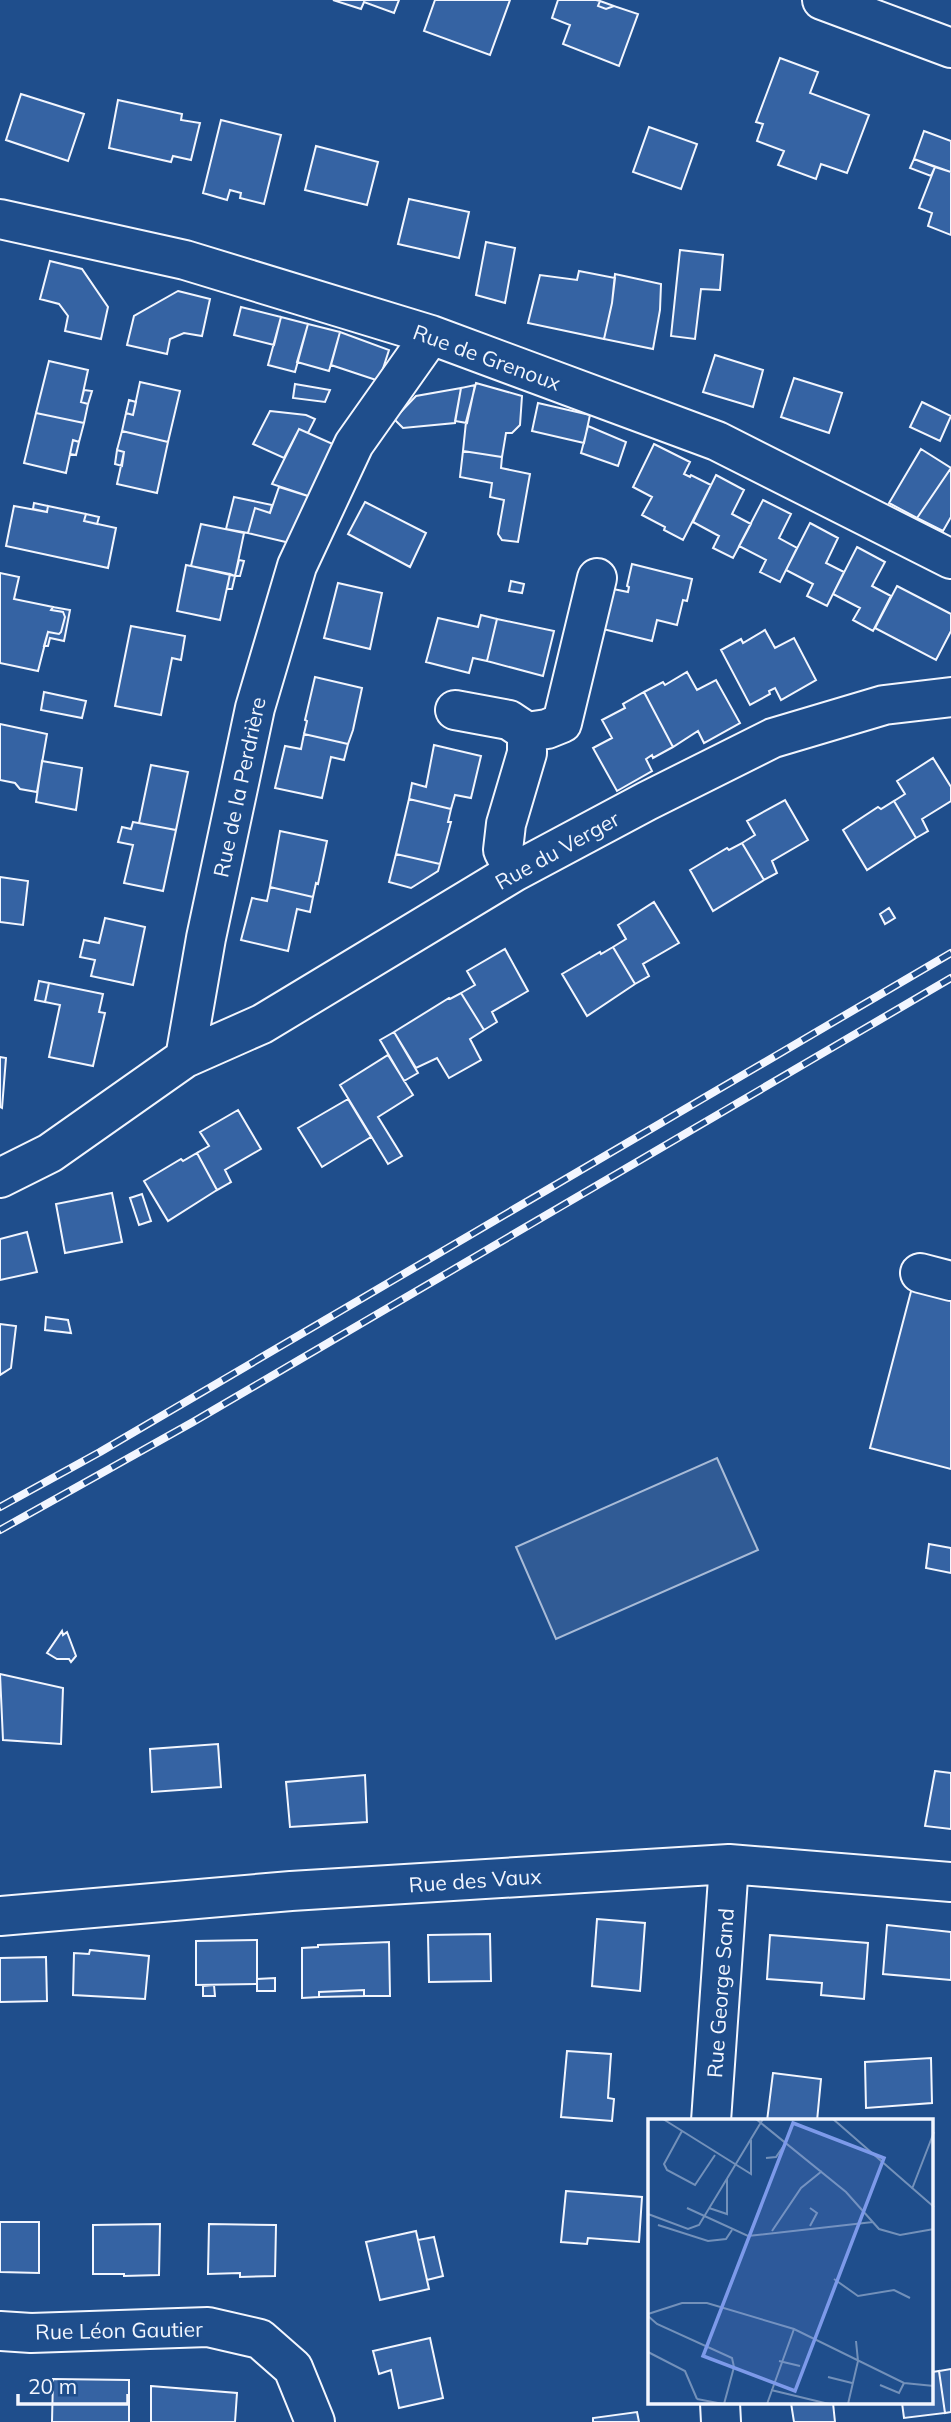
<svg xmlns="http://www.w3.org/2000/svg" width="951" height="2422" font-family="Mulish,sans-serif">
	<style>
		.built { fill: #305b95; stroke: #a8bbd7; stroke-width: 2 }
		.building { fill: #3563a3; stroke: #f2f6ff; stroke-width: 2 }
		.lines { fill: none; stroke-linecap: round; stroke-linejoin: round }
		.minor-casing { stroke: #f2f6ff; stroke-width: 42 }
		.major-casing { stroke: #f2f6ff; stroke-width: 42 }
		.minor { stroke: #1f4e8c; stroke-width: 38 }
		.major { stroke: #1f4e8c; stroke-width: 38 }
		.rail-casing { stroke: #f2f6ff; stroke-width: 8 }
		.rail { stroke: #1f4e8c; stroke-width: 5; stroke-dasharray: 16; stroke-linecap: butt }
		.labels { text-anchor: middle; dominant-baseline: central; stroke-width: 5; stroke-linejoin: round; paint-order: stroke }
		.street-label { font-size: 21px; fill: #f2f6ff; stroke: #1f4e8c }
		.inset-road { fill: none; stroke: #7391ba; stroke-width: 2 }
		.view { fill: #7d9aea; fill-opacity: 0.15; stroke: #7d9aea; stroke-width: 3.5 }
		.inset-edge { fill: none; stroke: #f2f6ff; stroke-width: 3.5 }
	</style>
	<rect width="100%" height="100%" fill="#1f4e8c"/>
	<!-- built -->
	<path class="built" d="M717,1458L758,1550L556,1639L516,1547Z"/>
	<!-- building -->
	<path class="building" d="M333,0H399L394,13L364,2L361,9Z
		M435,0H510L490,55L424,31Z
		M558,0H596L600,1L598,6L606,9L614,6L638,14L619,66L563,44L570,25L552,18Z
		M600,1L614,6L606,9L598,6Z
		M780,58L818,72L810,93L869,115L847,173L821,164L816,179L778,165L784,151L757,141L763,124L756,122Z
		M21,94L84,114L68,161L6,140Z
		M118,100L182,114L181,120L200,123L191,160L173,156L171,162L109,148Z
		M221,120L281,135L264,204L240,198L241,193L230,190L227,200L203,193Z
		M649,127L697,144L681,189L633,172Z
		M924,131L951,141V172L914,159Z
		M316,146L378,162L367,205L305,190Z
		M914,159L935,167L931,176L910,168Z
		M935,167L951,172V235L928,226L932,213L919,208Z
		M409,199L469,212L459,258L398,244Z
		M486,242L515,248L505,303L476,295Z
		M680,250L723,255L720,290L701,289L695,339L671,336Z
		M50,261L82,269L108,307L101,339L65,331L68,316L59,304L40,299Z
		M579,271L615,278L612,303L604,339L528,323L540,275L577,280Z
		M615,274L661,284L660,310L653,349L604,339L612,303Z
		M178,291L210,299L202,336L184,333L170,339L167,354L127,345L134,316Z
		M241,307L281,317L274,345L234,335Z
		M281,317L308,324L295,372L268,365Z
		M308,324L340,332L329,371L297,362Z
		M340,332L389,350L379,381L331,365Z
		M715,355L763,370L753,407L703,392Z
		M49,361L88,370L81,402L88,404L84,423L36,413Z
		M794,378L842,393L829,433L781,417Z
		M140,382L180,391L168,442L122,431L126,413L133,415Z
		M476,383L522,396L520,425L512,433H506L502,457L463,451L466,422Z
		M295,384L330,390L325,402L293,398Z
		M475,385L467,423L455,421L461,388Z
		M461,388L455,423L403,428L394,419L416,396Z
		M84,390L92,391L88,404L81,402Z
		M129,400L136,402L133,415L126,413Z
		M922,402L951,416L940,441L910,427Z
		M538,403L590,415L584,443L532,431Z
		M270,411L306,415L315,419L308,433L299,429L284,458L253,444Z
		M36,413L84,423L79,442L73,440L66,473L24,463Z
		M588,426L626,442L618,466L581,453Z
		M299,429L335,445L311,497L272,484Z
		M122,431L168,442L157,493L117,484L124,452L117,450Z
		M73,440L79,442L76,455L70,454Z
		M654,444L690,462L684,474L690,477L691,475L711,485L683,540L664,530L665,527L642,515L652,497L633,487Z
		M921,449L951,468L917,518L889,503Z
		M117,450L124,452L122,466L115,464Z
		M463,451L502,457L501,468L530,474L518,542L502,540L498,534L504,500L490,497L492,483L460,477Z
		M951,468V517L943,531L917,518Z
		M716,475L744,490L732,514L751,524L733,558L713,548L719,536L693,522Z
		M279,487L311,497L299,522H296L290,543L248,533L255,508L270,513Z
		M234,497L272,505L270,513L255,508L248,533L226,529Z
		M763,500L791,514L779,538L797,548L780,582L760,572L766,560L739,546Z
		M365,502L426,533L410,567L348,534Z
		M34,503L48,506L47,512L33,509Z
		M14,506L47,512L48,506L86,514L84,521L116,528L108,568L6,546Z
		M86,514L99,517L97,524L84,521Z
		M810,523L838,538L826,563L844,572L827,606L807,596L813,584L786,570Z
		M201,524L244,533L235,576L191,566Z
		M857,547L885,562L872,586L891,596L873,631L853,620L860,608L833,594Z
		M239,560L244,561L240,576H235Z
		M632,564L692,579L687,601L683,600L677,625L657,620L652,641L603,629L613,589L628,592L629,587L627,586Z
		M186,565L230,574L220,620L177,611Z
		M0,573L19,577L14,599L53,607L51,610L63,612L65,617L61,632L59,634L48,632L38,671L0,663Z
		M230,574L235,576L232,589H227Z
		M511,581L524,584L522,593L509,591Z
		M338,583L382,593L370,649L324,638Z
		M897,586L951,614V631L936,660L875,628Z
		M53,607L70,610L64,641L50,638L48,646H44L48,632L59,634L61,632L65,617L63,612L51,610Z
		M481,615L497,619L487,661L473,658L469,673L426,662L438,618L478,627Z
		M497,619L554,631L543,676L487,661Z
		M131,626L185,636L181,660L172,658L161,715L115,706Z
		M765,630L775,648L794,638L816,680L781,700L775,688L769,691L770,694L750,705L721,650L741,639L743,643Z
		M687,672L697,690L716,680L740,723L704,743L698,731L673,747L644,692L663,682L665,685Z
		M315,677L362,688L353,730L348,744L304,734L307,721L305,720Z
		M44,692L86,701L82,718L41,710Z
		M644,692L673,747L653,758L652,755L646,759L652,771L617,791L593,748L612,738L602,720L625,708L623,704Z
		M0,724L47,734L37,792L20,789L15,783L0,780Z
		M304,734L348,744L344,760L331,757L322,798L275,788L285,746L301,749Z
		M434,745L481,756L471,798L455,795L451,809L409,799L412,783L426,787Z
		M933,758L951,787V801L922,819L928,831L916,838L894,801L905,794L897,781Z
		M42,761L82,768L76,810L36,802Z
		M151,765L188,772L176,830L139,823Z
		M409,799L451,809L448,822H451L440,864L396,854Z
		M785,800L808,840L772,861L777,873L764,880L742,843L755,835L747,821Z
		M894,801L916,838L867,870L843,830L878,807L881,809Z
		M133,822L176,830L163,891L124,883L133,845L118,842L122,827L131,829Z
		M280,831L327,841L318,884L316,883L313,897L270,887Z
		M742,843L764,880L713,911L690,870L727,848L729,850Z
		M396,854L440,864L438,871L411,888L389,882Z
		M0,877L28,881L23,925L0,922Z
		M270,887L313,897L310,912L297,909L288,951L241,940L252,898L267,901Z
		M654,902L679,943L643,964L649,976L635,984L613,947L626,939L618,925Z
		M889,908L895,918L885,924L880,914Z
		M105,918L145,927L133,985L91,976L95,960L80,957L84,940L99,943Z
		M613,947L635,984L587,1016L562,974L600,952L601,954Z
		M505,949L528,991L492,1012L497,1022L484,1030L461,993L475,985L467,971Z
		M39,981L49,983L45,1002L35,1000Z
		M49,983L103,994L99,1012L105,1013L93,1066L49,1057L60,1005L45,1002Z
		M461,993L484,1030L470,1039L481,1060L449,1078L437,1058L416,1068L394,1032L449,998L450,999Z
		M394,1032L418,1073L404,1081L380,1040Z
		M388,1055L413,1095L378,1117L402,1156L388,1164L340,1085Z
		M0,1057L6,1058L2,1108L0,1107Z
		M348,1099L371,1137L322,1167L298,1128Z
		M238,1110L261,1149L225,1170L231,1182L217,1190L197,1153L209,1146L200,1132Z
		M197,1153L217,1190L168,1221L144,1181L181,1159L183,1161Z
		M112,1193L122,1242L65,1253L56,1204Z
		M142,1194L151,1221L139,1225L130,1198Z
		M27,1232L37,1272L0,1280V1239Z
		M915,1276L951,1285V1469L870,1448Z
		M46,1317L68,1320L71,1333L45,1330Z
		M0,1324L16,1326L11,1368L0,1375Z
		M929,1544L951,1548V1573L926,1568Z
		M62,1631L63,1635L67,1632L76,1656L71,1662L69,1659H57L47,1653Z
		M0,1674L63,1688L61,1744L3,1740Z
		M218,1744L221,1787L152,1792L150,1749Z
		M935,1771L951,1773V1829L925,1826Z
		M365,1775L367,1822L290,1827L286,1782Z
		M597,1919L645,1923L640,1991L592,1986Z
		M887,1925L951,1932V1980L883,1974Z
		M490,1934L491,1981L429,1982L428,1935Z
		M770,1935L868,1943L864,1999L821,1995L822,1983L767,1979Z
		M257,1940V1984L196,1985V1941Z
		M389,1942L390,1996H364V1990L319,1992V1997L302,1998V1948L318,1947V1945Z
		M90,1950L149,1956L145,1999L73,1995L74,1953L89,1954Z
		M46,1957L47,2001L0,2002V1958Z
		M275,1978V1991H257V1979Z
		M214,1985L215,1996H203V1986Z
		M364,1990V1996L319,1997V1992Z
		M567,2051L611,2054L608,2098L614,2099L612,2121L561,2117Z
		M931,2058L932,2103L866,2108L865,2062Z
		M773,2073L821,2079L817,2121H767Z
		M566,2191L642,2197L639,2242L588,2238L587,2244L561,2242Z
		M0,2222H39V2273L0,2272Z
		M160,2224L159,2275L124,2276V2274H93V2225Z
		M209,2224L276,2225L275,2276L240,2277V2273L208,2274Z
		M416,2231L429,2289L380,2300L366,2242Z
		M434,2237L443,2276L427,2280L418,2240Z
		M430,2338L443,2398L399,2408L391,2370L379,2374L373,2351Z
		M951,2369V2412L945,2413L939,2371Z
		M939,2371L945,2413L904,2418L902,2403H932V2372Z
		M53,2379L129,2380V2422H52Z
		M151,2386L237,2393L235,2422H151Z
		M791,2403H833L835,2422H794Z
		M637,2412L639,2422H593V2418Z"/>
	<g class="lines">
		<!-- minor casing -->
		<g class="minor-casing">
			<path id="minor" d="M0,219L185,260L431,335L717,441L951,559
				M455,710L509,720L527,732V753L506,824L503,850L514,872
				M527,732L547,729L562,723L597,578
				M185,1058L206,938L255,708L297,566L354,444L431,335
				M0,1178L50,1153L185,1058L262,1024L514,872L647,801L773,738L884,705L951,697
				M920,1273L951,1281
				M0,1916L291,1891L729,1864L951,1882
				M711,2121L729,1864
				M0,2331L31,2333L208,2327L260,2339L293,2368L315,2422
				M720,2403L721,2422"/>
		</g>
		<!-- major casing -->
		<g class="major-casing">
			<path id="major" d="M822,0L951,48"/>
		</g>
		<!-- minor -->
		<use href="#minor" class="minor"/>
		<!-- major -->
		<use href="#major" class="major"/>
		<!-- rail casing -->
		<g class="rail-casing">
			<path id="rail" d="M0,1507L100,1452L951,953
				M0,1530L193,1422L951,978"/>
		</g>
		<!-- rail -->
		<use href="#rail" class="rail"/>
	</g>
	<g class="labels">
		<!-- street labels -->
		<g class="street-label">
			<text transform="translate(487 357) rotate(20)">Rue de Grenoux</text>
			<text transform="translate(239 787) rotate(-78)">Rue de la Perdrière</text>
			<text transform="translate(557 850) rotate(-29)">Rue du Verger</text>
			<text transform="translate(475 1880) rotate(-4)">Rue des Vaux</text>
			<text transform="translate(720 1993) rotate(-86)">Rue George Sand</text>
			<text transform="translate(119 2330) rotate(-1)">Rue Léon Gautier</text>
		</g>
	</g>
	<!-- overview -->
	<g transform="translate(648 2119)">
		<rect width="285" height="285" fill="#1f4e8c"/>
		<path class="inset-road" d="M15,0L103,55V21M108,0L198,73L231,110L252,116L286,110M185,0L286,88M34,12L16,45L19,51L47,66L67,36M118,39L128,38L137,25M264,70L286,13M39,89L100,117L225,103M61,89L79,95V60M0,95L40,110L51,106L115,0M10,106L60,122L78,120L84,111M162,107L169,94L162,89M124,112L153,69L174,52M186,160L210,177L246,171L262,179M0,195L34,184H59L146,210L256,264L286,267M0,197L9,205L84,239L86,248L76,285M0,233L37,252L49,280M131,242L152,247M180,258L204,264M232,266L251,274L256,264M123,271L181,285M49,280L75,285M119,285L146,210M200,285L210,242L208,222"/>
		<path class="view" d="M145,4L236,39L147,272L55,237Z"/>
		<rect width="285" height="285" class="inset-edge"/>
	</g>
	<!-- scale -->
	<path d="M18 2394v10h110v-10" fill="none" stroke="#f2f6ff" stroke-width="3.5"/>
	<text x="28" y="2394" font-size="21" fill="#f2f6ff" stroke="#1f4e8c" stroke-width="5" paint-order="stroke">20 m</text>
</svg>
